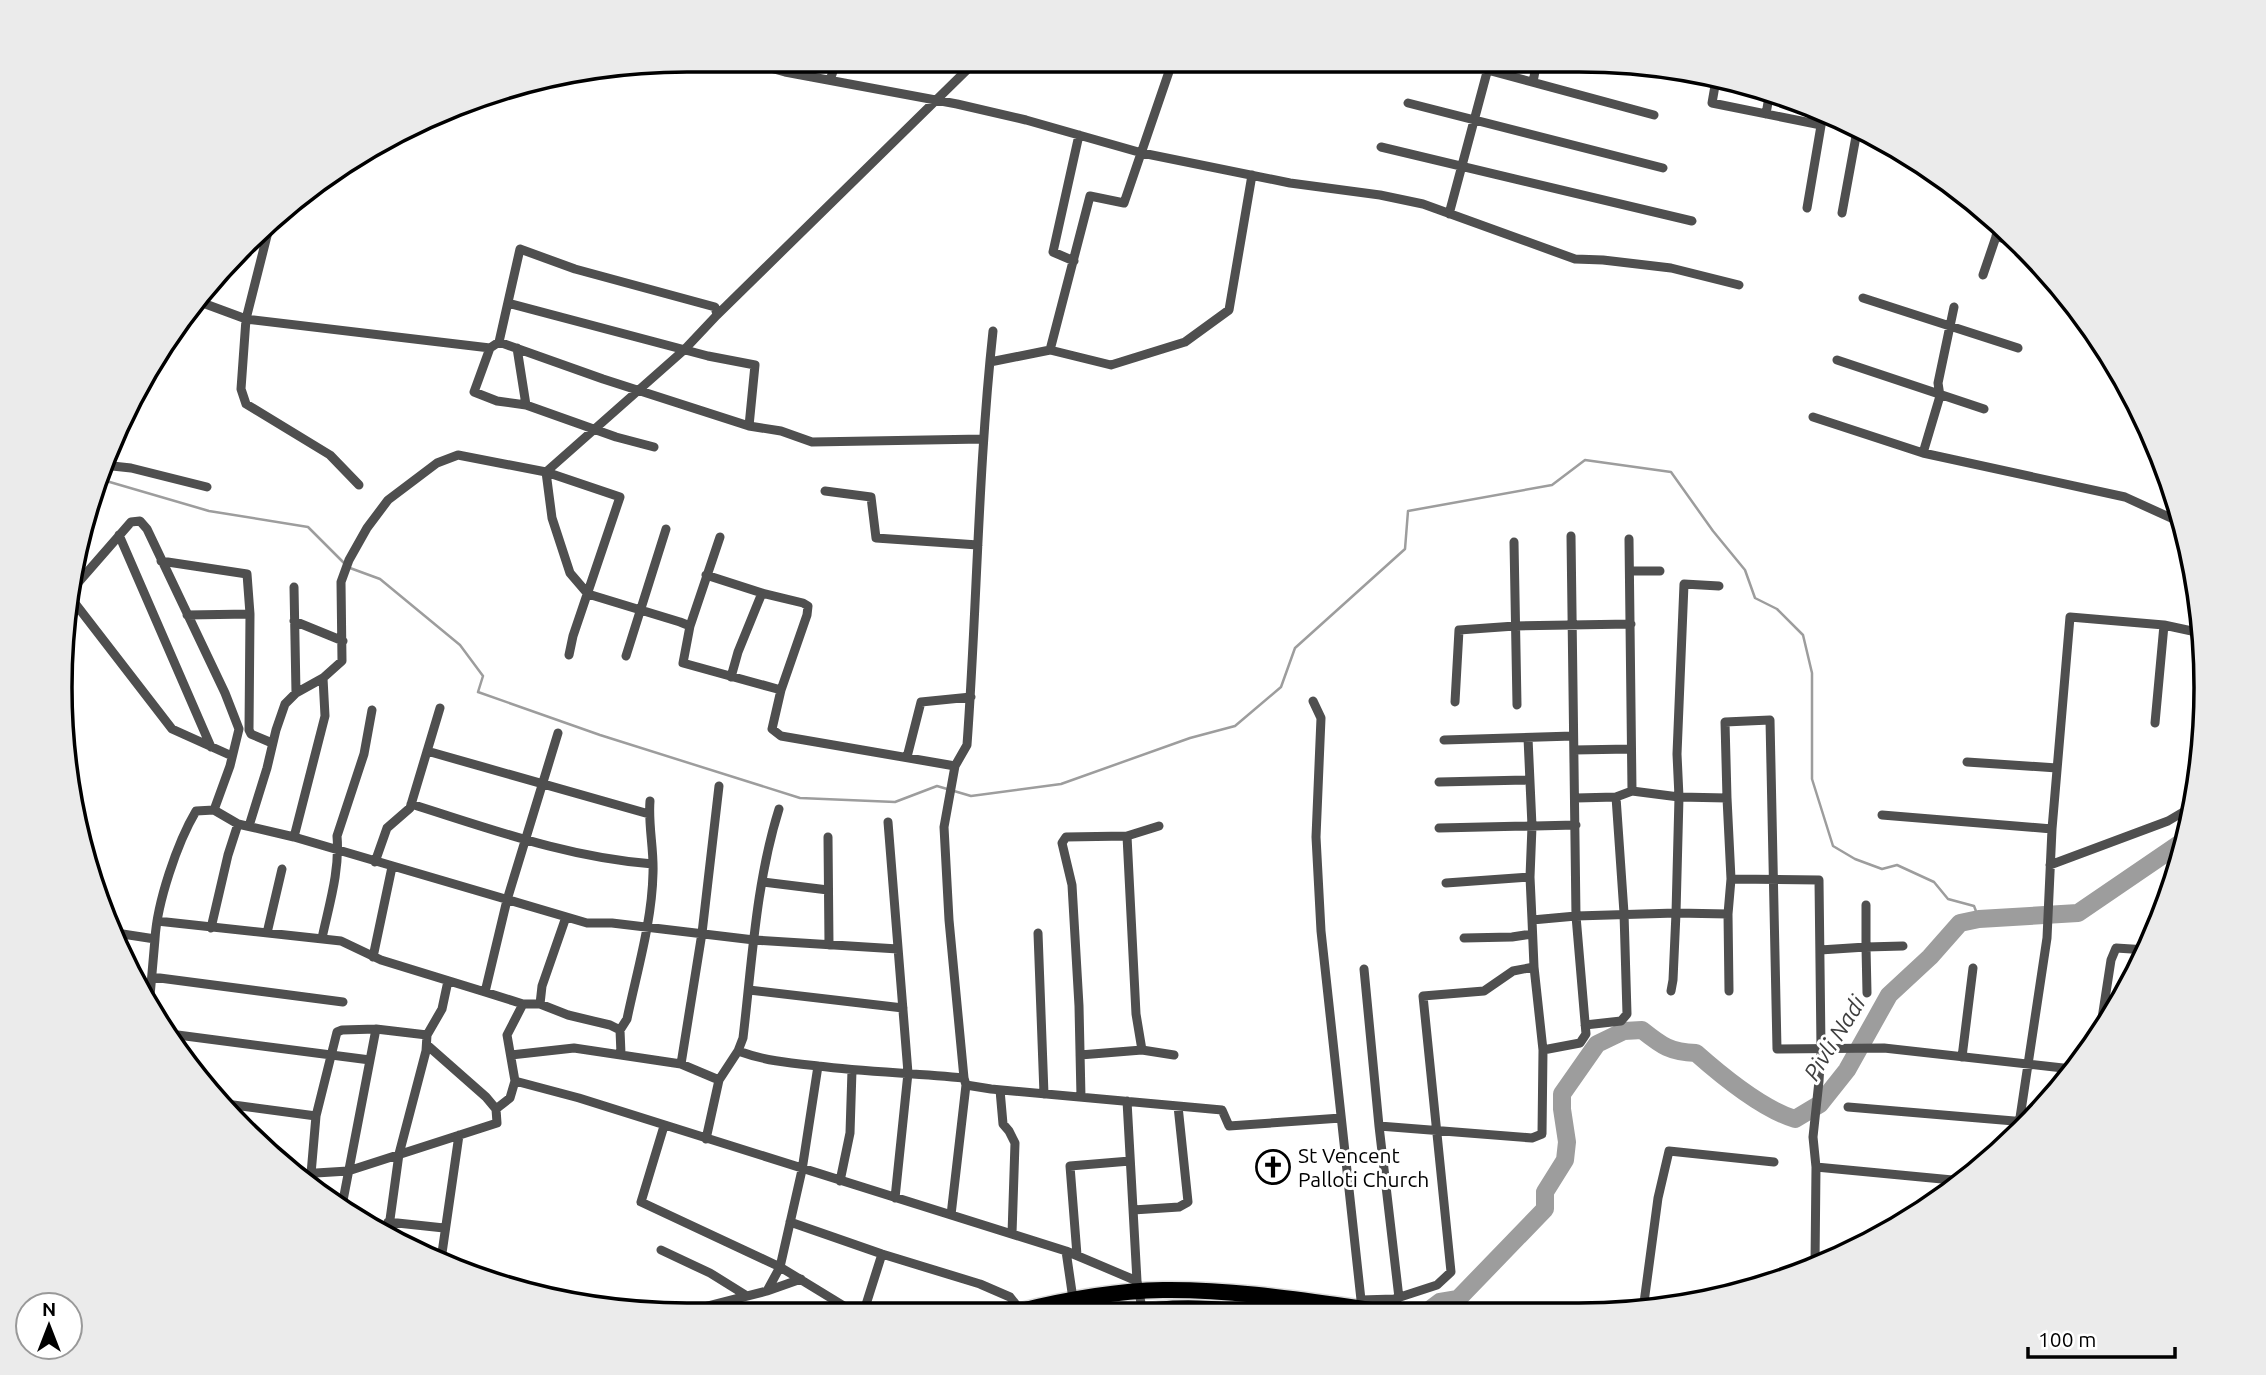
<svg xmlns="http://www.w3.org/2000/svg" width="2266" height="1375" font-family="Ubuntu,sans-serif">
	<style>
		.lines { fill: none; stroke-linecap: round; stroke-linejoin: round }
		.stream { stroke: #9d9d9d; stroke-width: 2.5 }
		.river { stroke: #9d9d9d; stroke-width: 18 }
		.highway-casing { stroke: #dbdbdb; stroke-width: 19 }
		.street { stroke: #4f4f4f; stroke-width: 9 }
		.highway { stroke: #000; stroke-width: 16 }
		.labels { text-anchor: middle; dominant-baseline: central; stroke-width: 6; stroke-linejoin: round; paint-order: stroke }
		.poi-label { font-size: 21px; fill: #000; stroke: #fff; text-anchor: start }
		.water-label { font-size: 23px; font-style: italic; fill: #3e3e3e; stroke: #fff }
		.rim { fill: none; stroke: #000; stroke-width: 3.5 }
	</style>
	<rect width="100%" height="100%" fill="#fff"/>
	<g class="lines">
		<!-- stream -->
		<path class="stream" d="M96,478L209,511L308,527L345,564
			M350,568L380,579L460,645L483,676L478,692L600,735L800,798L895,802L937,786L971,796L1061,784L1190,738L1235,726L1281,687L1295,648L1405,549L1408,511L1552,485L1585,460L1671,472L1713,531L1745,570L1755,598L1777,609L1803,635L1812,673V779L1833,846L1855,859L1882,869L1897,865L1934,882L1948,899L1974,906L1979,919"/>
		<!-- river -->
		<path class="river" d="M1424,1314L1440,1302L1458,1299L1545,1209V1192L1565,1160L1567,1142L1562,1109V1094L1597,1044L1624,1031L1642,1030C1662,1046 1670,1052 1696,1053C1722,1076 1762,1109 1795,1119L1820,1104L1847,1070L1889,995L1930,957L1960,923L1979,919L2078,913L2185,840"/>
		<!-- highway casing -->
		<g class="highway-casing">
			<path id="highway" d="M1009,1314C1059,1301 1111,1291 1163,1290C1243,1289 1324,1304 1403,1314
				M1133,1314C1175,1304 1221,1309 1264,1314"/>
		</g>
		<!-- street -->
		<path class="street" d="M742,60L785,72L957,104L1026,120L1142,153L1290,183L1380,195L1423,204L1575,259L1603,260L1671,268L1739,285
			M1454,61L1654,115
			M830,80L837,60
			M1716,80L1712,103L1821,125
			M1533,82L1537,61
			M1408,103L1663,168
			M1766,114L1770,91
			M1381,147L1692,221
			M1807,208L1823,114
			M1842,213L1857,131
			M1449,214L1490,61
			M269,228L246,319L490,348L499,342L520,249L575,269L715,307L717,315L684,350L546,472L552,518L570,573L588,594L680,622L690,626
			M1996,236L2024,246
			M1074,261L1053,252L1079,135
			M1983,275L2000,225
			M1863,298L2018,348
			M200,302L246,319L241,389L246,404L330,455L359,485
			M717,315L977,60
			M499,342L603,379L749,426L755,365L708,356L508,303
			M490,348L474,392L497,401L526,405L616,437L654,447
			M517,348L526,405
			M1050,350L1090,196L1124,203L1173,60
			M1837,360L1984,409
			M990,362L1050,350L1111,365L1185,342L1229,310L1252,175
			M1813,417L1923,453L2125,497L2182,523
			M749,426L781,431L812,442L983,439
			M1923,453L1940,396L1938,383L1954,307
			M103,465L131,468L207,487
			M825,491L871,497L876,538L978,545
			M119,535L211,747
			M720,537L690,626L683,663L781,690
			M1514,542L1517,705
			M161,561L247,574L250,614L249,730L251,734L272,743
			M1630,571H1660
			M706,575L762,593L803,603L808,606L807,615L781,690L772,729L781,736L955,766
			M76,585L131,522L140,521L147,529L225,693L239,729L230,766L214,810L196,811C177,843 157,903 155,939L116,933
			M1719,586L1684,584L1677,754L1679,797L1727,798L1731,879L1819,880L1821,1048L1819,1081L1813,1137L1816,1167
			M294,587L296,693
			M74,602L172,729L232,756
			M187,615L250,614
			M294,621L343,641
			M626,656L666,529
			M731,677L738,652L762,593
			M323,678L342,661L341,582L349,560L367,528L388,500L437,463L458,455L546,472L620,497L573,636L569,655
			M1313,701L1321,718L1316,837L1321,931L1362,1309
			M1455,702L1459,630L1515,626L1631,624
			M2155,723L2164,625L2201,633
			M1528,738L1532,826L1530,877L1532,920
			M1444,740L1573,736
			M1574,750L1630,749
			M427,751L649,814
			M907,757L921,702L971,697
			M1967,762L2057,768
			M1439,782L1529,780
			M1632,791L1679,797L1676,913L1728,914L1731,879
			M1576,798L1616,797L1632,791L1629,539
			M1727,798L1725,722L1770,720L1777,1049L1884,1048L2072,1069
			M411,804C491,829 569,858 653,864
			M214,810L238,824L294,837L587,923H612L754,940L898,949
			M1882,815L2052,829
			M888,822L908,1073L895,1198
			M249,826L267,768L276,730L285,704L296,693L323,678L325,716L294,837
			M1439,828L1576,825
			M828,837L829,945
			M375,862L387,828L410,808L440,708
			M2050,865L2168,821L2195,805
			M763,882L828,890
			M1446,883L1530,877
			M1728,914L1729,991
			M157,921L341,941L381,960L485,992L507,900L558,733
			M211,928L228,855L238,824
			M267,933L282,869
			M1038,933L1044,1094
			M322,938C329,905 340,871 337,836L364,754L372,710
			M1464,938L1512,937L1532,934
			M1820,950L1866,947V905
			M373,957L392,867
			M1364,969L1379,1126L1399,1298
			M152,977L343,1002
			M749,990L903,1008
			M485,992L523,1004H540L542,986L566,917
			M1867,993L1866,947L1903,946
			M150,996L155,939
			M540,1004L568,1015L610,1025L620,1030
			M1585,1025L1621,1021L1627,1014L1624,913L1616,797
			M170,1034L370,1060
			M427,1035L442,1009L448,981
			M2099,1038L2111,960L2116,948L2147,950
			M1142,1050L1174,1055
			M1543,1050L1534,967L1532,920L1576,916L1571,536
			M738,1051C766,1061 789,1063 818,1066C866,1072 915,1073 964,1078L966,1085L991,1089L1222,1110L1229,1126L1341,1118
			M621,1054L620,1030L627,1019C637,971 652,922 653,873C654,849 648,825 650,801
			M511,1055L574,1048L681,1064L719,1080
			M1080,1055L1142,1050L1136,1014L1127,836L1159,826
			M1962,1057L1973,968
			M681,1064L702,933L719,786
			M818,1066L802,1170L780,1267L857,1314
			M964,1078L949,920L944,827L955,766L967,745C977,608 978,469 993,331
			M515,1081L579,1098L1066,1251L1137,1281
			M1000,1090L1003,1124L1009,1131L1015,1143L1012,1234
			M1081,1097L1079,1006L1072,885L1062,843L1066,837L1127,836
			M1127,1101L1137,1281L1143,1314
			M226,1104L316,1116
			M1848,1107L2026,1122
			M496,1109L510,1098L515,1081L507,1035L523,1004
			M664,1126L641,1202L780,1267L767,1291
			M1379,1126L1532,1138L1542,1134L1543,1050L1580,1043L1586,1034L1576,916L1676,913L1673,980L1671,991
			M2018,1131L2047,938L2052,829L2070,617L2164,625
			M706,1139L719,1080L738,1051L743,1038C752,962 756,882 779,809
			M300,1174L348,1171L497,1123L496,1109L486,1097L427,1045
			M311,1174L316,1116L337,1032L342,1030L376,1029
			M840,1181L850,1133L852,1070
			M1133,1210L1179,1207L1188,1202L1178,1106
			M341,1211L376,1029L427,1035L426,1051L399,1154L388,1234
			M951,1215L966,1085
			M388,1222L444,1228
			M790,1222L882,1254L980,1284L1010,1297L1021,1311
			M661,1250L710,1273L747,1296
			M1066,1251L1073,1299
			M1077,1255L1070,1166L1130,1161
			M441,1260L459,1135
			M1815,1264L1816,1167L1963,1181
			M1361,1300L1394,1299L1437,1285L1451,1272L1423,996L1484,991L1513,971L1534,967
			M1643,1310L1658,1198L1669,1151L1774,1162
			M676,1314L767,1291L801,1279
			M863,1314L882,1254"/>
		<!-- highway -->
		<use href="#highway" class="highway"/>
	</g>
	<!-- icons -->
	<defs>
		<g id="church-ring" transform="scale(1.75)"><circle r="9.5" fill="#fff" stroke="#000" stroke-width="1.5"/><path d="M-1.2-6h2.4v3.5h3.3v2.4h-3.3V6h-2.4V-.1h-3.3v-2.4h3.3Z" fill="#000"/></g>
	</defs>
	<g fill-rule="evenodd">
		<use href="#church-ring" x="1273" y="1167"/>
	</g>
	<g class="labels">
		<!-- poi labels -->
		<g class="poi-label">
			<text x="1298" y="1155">St Vencent<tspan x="1298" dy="24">Palloti Church</tspan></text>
		</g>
		<!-- water labels -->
		<g class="water-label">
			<text transform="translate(1834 1038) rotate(-58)">Pivli Nadi</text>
		</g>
	</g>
	<!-- crop -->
	<path d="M0 0H2266V1375H0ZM687 72H1579A615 615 0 0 1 2194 687V688A615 615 0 0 1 1579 1303H687A615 615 0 0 1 72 688V687A615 615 0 0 1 687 72Z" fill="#ebebeb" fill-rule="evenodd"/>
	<path class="rim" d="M687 72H1579A615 615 0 0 1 2194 687V688A615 615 0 0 1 1579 1303H687A615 615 0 0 1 72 688V687A615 615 0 0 1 687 72Z"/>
	<!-- north arrow -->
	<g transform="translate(49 1326)"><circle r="33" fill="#ffffff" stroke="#999999" stroke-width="2"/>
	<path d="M0-5L12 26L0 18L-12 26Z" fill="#000000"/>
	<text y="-10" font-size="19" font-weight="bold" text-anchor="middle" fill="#000000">N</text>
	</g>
	<!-- scale -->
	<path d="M2028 1347v10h147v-10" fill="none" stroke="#000000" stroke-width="3.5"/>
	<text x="2038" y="1347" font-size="21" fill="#000000" stroke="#ffffff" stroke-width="5" paint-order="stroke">100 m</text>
</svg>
